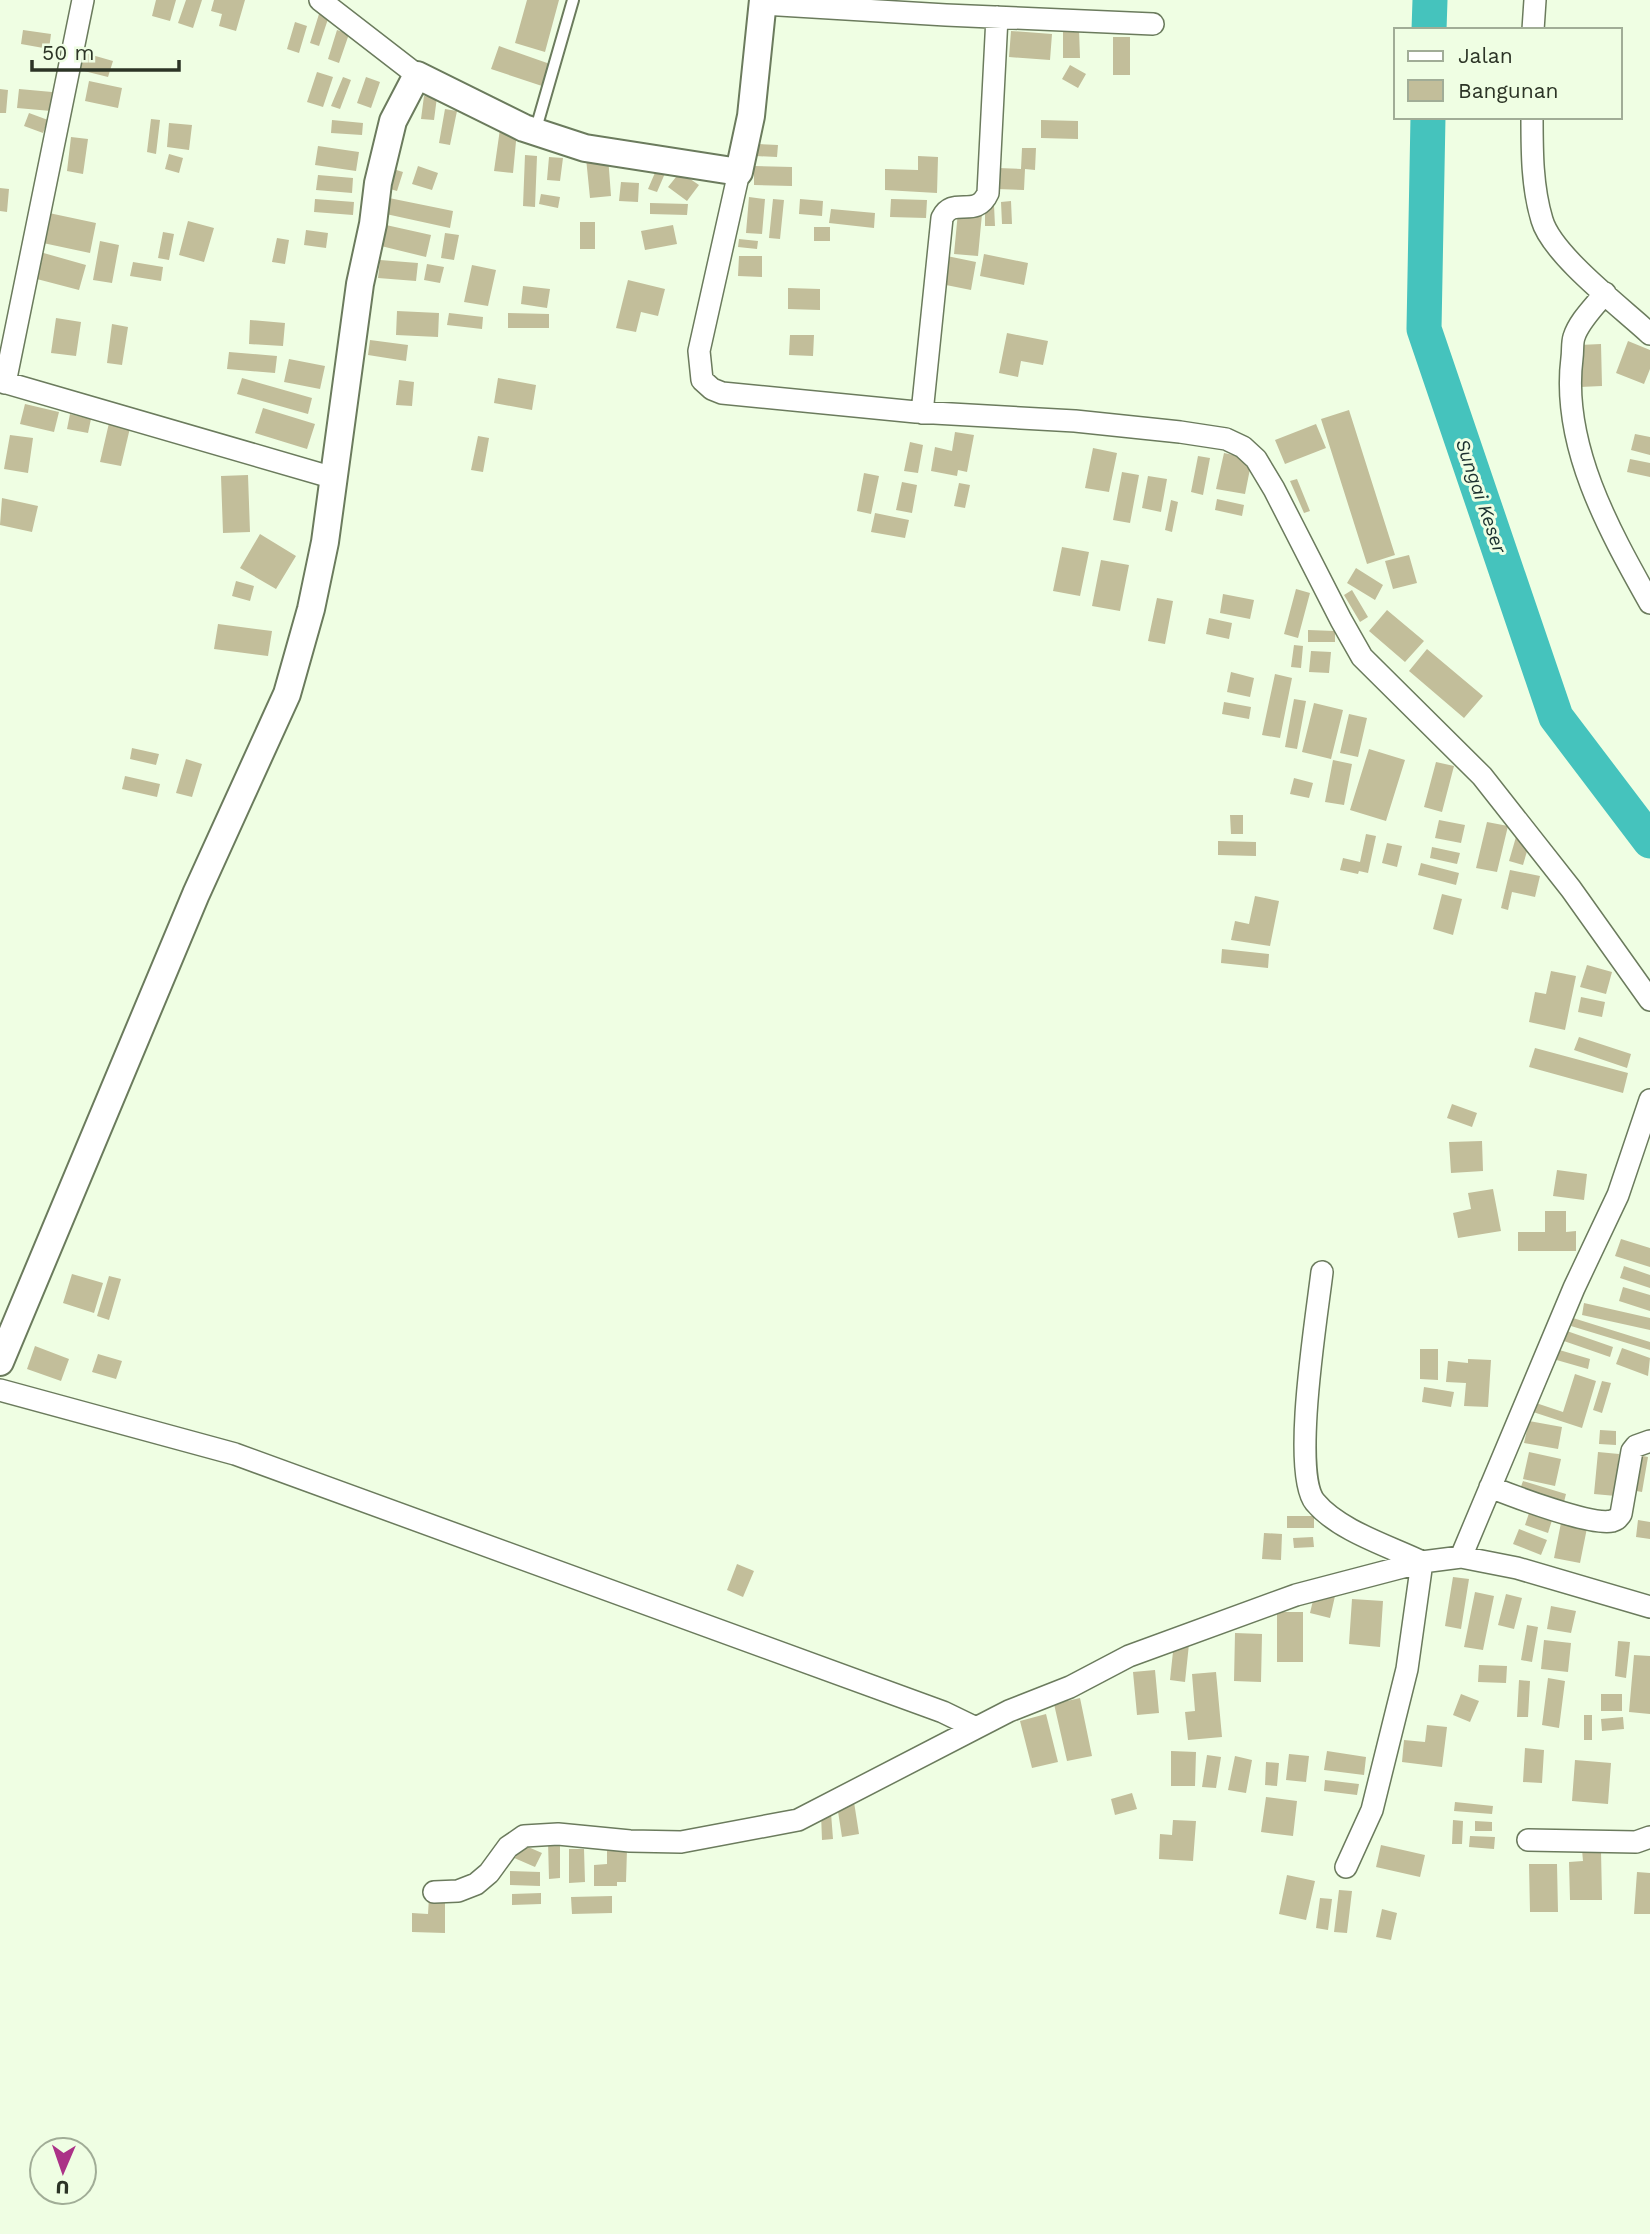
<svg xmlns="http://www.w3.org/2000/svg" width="1650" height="2234" font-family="'Work Sans',sans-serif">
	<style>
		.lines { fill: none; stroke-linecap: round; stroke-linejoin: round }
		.river { stroke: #45c3bd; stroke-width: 35 }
		.building { fill: #c2be9a }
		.service-casing { stroke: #6b7b5d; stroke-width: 14 }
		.minor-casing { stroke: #6b7b5d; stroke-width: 24 }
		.tertiary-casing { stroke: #6b7b5d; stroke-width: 30 }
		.service { stroke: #fff; stroke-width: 10 }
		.minor { stroke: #fff; stroke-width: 21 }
		.tertiary { stroke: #fff; stroke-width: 26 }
		.labels { text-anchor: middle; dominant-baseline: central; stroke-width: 6; stroke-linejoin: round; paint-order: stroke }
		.water-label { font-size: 19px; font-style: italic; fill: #1b302f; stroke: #effee3 }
	</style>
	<rect width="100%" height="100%" fill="#effee3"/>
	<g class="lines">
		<!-- river -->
		<path class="river" d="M1429,30L1430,0
			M1428,117L1424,329L1556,717L1650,841"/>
	</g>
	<!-- building -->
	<path class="building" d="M156,0H176L170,21L152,16Z
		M186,0H202L193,28L178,23Z
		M214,0H245L236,31L219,26L222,14L211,11Z
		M527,0H559L545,52L515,43Z
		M319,14L329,16L319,46L310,43Z
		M295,22L307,26L299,53L287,49Z
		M1063,29H1079L1080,58H1063Z
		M23,30L51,34L49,49L21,44Z
		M337,30L349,34L339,63L328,59Z
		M1011,31L1052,34L1050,60L1009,57Z
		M1113,37H1130V75H1113Z
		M499,46L550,64L542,86L491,69Z
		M85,53L113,61L108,77L80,70Z
		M1070,65L1086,74L1078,88L1062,79Z
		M317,72L333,77L323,107L307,102Z
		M343,77L351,80L340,109L331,106Z
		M366,77L380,82L371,108L357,103Z
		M89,81L122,88L118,108L85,101Z
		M0,89L8,90L6,113H0Z
		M19,89L52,92L51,111L17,108Z
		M424,96L437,97L434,120L421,119Z
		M445,109L457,111L450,145L439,143Z
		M29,113L48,120L43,133L24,126Z
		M151,119L160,120L156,154L147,152Z
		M332,120L363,123L362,135L331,133Z
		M1041,120L1078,121V139L1041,138Z
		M169,123L192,125L189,150L167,147Z
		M500,129L517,131L513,173L494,171Z
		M71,137L88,139L83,174L67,171Z
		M756,144L778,145L777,157L756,156Z
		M318,146L359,152L356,171L315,165Z
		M1022,148H1036L1035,170L1025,169L1024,190L997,189L998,168L1021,169Z
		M169,154L183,158L179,173L165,169Z
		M525,155L537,156L535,207L523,206Z
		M608,156L611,196L590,198L586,158Z
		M918,156L938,157L937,193L885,190V169L918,170Z
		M549,157L563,158L560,181L547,180Z
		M418,166L438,173L432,190L412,184Z
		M754,166L792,167V186L754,185Z
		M657,168L666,171L657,192L648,189Z
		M393,169L403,172L397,191L387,188Z
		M680,172L699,185L687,201L668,187Z
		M318,175L353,178L352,193L316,190Z
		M621,182L639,183L638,202L619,201Z
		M0,188L9,189L7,212L0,211Z
		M541,194L560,197L558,208L539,204Z
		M749,197L765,199L762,234L746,233Z
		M389,198L453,211L450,228L386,214Z
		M315,199L354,202L353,215L314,212Z
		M773,199L784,200L780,239L769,238Z
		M800,199L823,201L822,216L799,214Z
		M891,199L927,200L926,218L890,217Z
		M1011,201L1012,224H1002L1001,202Z
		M650,203L688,204L687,215L650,214Z
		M985,205H994L995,226H985Z
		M831,209L875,213L874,228L829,223Z
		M958,212L982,214L978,256L954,254Z
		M49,213L96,223L90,253L43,243Z
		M188,221L214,228L204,262L179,255Z
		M580,222H595V249H580Z
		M386,225L431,235L426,257L381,246Z
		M673,225L677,244L645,250L641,231Z
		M814,227H830V241H814Z
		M306,230L328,233L326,248L304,245Z
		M163,232L174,234L169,260L158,258Z
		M445,233L459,235L454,260L441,258Z
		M277,238L289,240L285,264L272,262Z
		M739,239L758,241L757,249L738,247Z
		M100,241L119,245L112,283L93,280Z
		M40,252L86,265L79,290L33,278Z
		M984,254L1028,263L1024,285L980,276Z
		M739,256H762V277L738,276Z
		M947,256L976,262L971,290L941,284Z
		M380,260L418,263L416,281L378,278Z
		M133,262L163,267L161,281L130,276Z
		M427,264L444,267L440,283L424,280Z
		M472,265L496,270L488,306L464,302Z
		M628,280L665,289L658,316L641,312L636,332L616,328Z
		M523,286L550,289L547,308L521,304Z
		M788,288L820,289V310L788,309Z
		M397,311L439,313L438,337L396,335Z
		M449,313L483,317L482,329L447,325Z
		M508,313L549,314V328H508Z
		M56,318L81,322L76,356L51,353Z
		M250,320L285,323L283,346L249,344Z
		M112,324L128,327L122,365L107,363Z
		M1007,333L1048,341L1043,365L1021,361L1018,377L999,373Z
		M790,335H814L813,356L789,355Z
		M370,340L408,345L406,361L368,355Z
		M1628,341L1650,350V369L1644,384L1616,373Z
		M1601,344L1602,386L1580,387L1579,345Z
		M229,352L277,356L275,373L227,369Z
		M289,359L325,366L320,389L284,382Z
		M242,378L312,398L308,414L237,394Z
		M498,378L536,385L532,410L494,403Z
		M399,380L414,382L412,406L396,405Z
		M25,404L59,412L54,432L20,424Z
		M263,408L315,424L307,449L255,433Z
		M1349,410L1395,555L1367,564L1321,419Z
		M70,414L91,419L88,433L67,429Z
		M109,423L130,428L121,466L100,462Z
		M1316,424L1326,448L1285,464L1275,440Z
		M955,432L974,435L967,472L958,470L957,476L931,471L935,447L952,451Z
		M1635,434L1650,437V455L1631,450Z
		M10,435L33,438L28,473L4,469Z
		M478,436L489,438L483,472L471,470Z
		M910,442L923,445L918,473L904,471Z
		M1093,448L1117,453L1109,492L1085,488Z
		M1224,453L1252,459L1245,494L1216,489Z
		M1198,456L1210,458L1203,495L1191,492Z
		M1630,459L1650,463V477L1627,472Z
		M1122,472L1139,475L1130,523L1113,520Z
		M864,473L879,476L871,514L857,511Z
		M248,475L250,532L223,533L221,476Z
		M1148,476L1167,479L1161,512L1142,508Z
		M1297,479L1310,511L1304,513L1290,481Z
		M902,482L917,485L912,513L896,510Z
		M959,483L970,485L965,508L954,506Z
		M2,498L38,506L32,532L0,525Z
		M1217,499L1244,505L1242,516L1215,510Z
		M1171,500L1178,502L1172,532L1165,530Z
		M875,513L909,520L905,538L871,532Z
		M260,534L296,556L276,589L240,568Z
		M1062,547L1089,552L1080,596L1053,591Z
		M1409,555L1417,583L1393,589L1385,561Z
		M1101,560L1129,565L1120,611L1092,606Z
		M1356,568L1383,585L1375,600L1347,583Z
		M236,581L254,586L250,601L232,596Z
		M1296,589L1310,593L1298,638L1284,634Z
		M1352,590L1368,617L1360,622L1344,595Z
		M1223,594L1254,600L1250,619L1220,613Z
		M1157,598L1173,601L1165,644L1148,641Z
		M1387,610L1424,641L1405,662L1369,631Z
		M1209,618L1232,623L1229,639L1206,634Z
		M218,624L272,631L268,656L214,649Z
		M1308,630L1335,631V642H1308Z
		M1294,645L1303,646L1301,668L1291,667Z
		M1427,649L1483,696L1464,718L1409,671Z
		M1311,651L1331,652L1329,673L1309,672Z
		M1231,672L1254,678L1250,697L1227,692Z
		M1275,674L1292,678L1280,738L1262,735Z
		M1294,699L1306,701L1297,749L1285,747Z
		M1224,702L1251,707L1249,719L1222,714Z
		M1314,703L1343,710L1331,759L1302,752Z
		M1349,714L1367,718L1358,757L1340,753Z
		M132,748L159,754L156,765L130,759Z
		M1369,749L1405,760L1386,821L1350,810Z
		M186,759L202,764L192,797L176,793Z
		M1333,760L1352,764L1344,805L1325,802Z
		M1436,762L1454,766L1442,812L1424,807Z
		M125,776L160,784L157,797L122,789Z
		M1294,778L1313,783L1309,798L1290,794Z
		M1230,815H1243V834H1231Z
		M1439,820L1465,825L1461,843L1435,838Z
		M1487,822L1508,826L1497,872L1476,868Z
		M1366,834L1376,836L1368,873L1359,871L1358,874L1340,870L1343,858L1360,862Z
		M1516,837L1530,841L1523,865L1509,861Z
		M1218,841L1256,842V856L1218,855Z
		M1387,843L1402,846L1397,867L1382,863Z
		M1432,847L1460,853L1457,864L1430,858Z
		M1421,863L1459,873L1456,885L1418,875Z
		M1510,870L1540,876L1535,897L1512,892L1508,910L1501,908Z
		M1442,894L1462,899L1453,935L1433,929Z
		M1255,896L1279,901L1270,946L1231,940L1235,921L1249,924Z
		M1222,949L1269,954L1268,968L1221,963Z
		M1587,965L1612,972L1606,994L1580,987Z
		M1551,971L1576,976L1565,1030L1529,1022L1535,992L1546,994Z
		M1581,997L1605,1002L1602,1017L1578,1012Z
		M1579,1037L1631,1054L1627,1068L1574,1050Z
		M1535,1048L1628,1073L1623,1093L1529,1067Z
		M1452,1104L1477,1113L1472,1127L1447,1118Z
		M1482,1141L1483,1171L1451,1173L1449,1142Z
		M1557,1170L1587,1174L1584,1200L1553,1196Z
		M1493,1189L1501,1231L1458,1238L1453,1213L1471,1209L1468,1193Z
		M1545,1211H1566V1232L1576,1231V1251H1518V1232H1545Z
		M1621,1239L1650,1248V1267L1615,1256Z
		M1624,1266L1650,1275V1288L1620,1278Z
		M72,1274L103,1283L94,1313L63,1303Z
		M109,1276L121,1279L109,1320L97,1316Z
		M1623,1287L1650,1295V1311L1619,1301Z
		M1584,1303L1650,1318V1330L1582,1315Z
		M1573,1318L1650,1342V1350L1571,1326Z
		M1564,1330L1613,1347L1610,1357L1561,1340Z
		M35,1346L69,1359L61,1381L27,1369Z
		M1622,1348L1650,1358L1648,1376L1616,1364Z
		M1420,1349H1438V1380L1420,1379Z
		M1556,1349L1590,1359L1588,1369L1553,1359Z
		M98,1354L122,1361L116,1379L92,1372Z
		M1468,1359L1491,1360L1488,1407L1464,1406L1466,1383L1446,1382L1448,1361L1468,1363Z
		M1575,1374L1596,1381L1582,1428L1530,1411L1533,1402L1563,1412Z
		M1602,1381L1611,1383L1602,1413L1593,1410Z
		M1424,1387L1454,1392L1451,1407L1422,1402Z
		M1529,1421L1562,1427L1558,1449L1524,1443Z
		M1600,1430L1616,1431V1445L1599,1444Z
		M1529,1452L1561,1459L1555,1486L1523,1479Z
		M1598,1452L1619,1454L1616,1496L1594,1494Z
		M1638,1455L1648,1457L1642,1492L1631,1490Z
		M1523,1481L1566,1494L1563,1506L1519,1492Z
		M1530,1510L1553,1517L1548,1533L1525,1525Z
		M1287,1516H1314V1528H1287Z
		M1638,1520L1650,1522V1539L1636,1537Z
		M1561,1523L1587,1528L1580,1563L1554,1558Z
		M1519,1529L1547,1540L1541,1555L1513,1544Z
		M1264,1533L1282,1534L1281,1560L1262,1559Z
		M1313,1537L1314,1547L1294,1548L1293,1538Z
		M737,1564L754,1571L743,1597L727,1590Z
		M1453,1577L1469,1579L1461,1629L1445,1626Z
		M1315,1592L1335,1596L1330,1618L1310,1613Z
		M1475,1592L1494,1596L1483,1650L1464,1647Z
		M1506,1594L1522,1598L1514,1629L1498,1625Z
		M1352,1599L1383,1601L1380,1647L1349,1644Z
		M1551,1606L1576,1611L1571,1633L1547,1629Z
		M1277,1612H1303V1662H1277Z
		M1527,1625L1538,1627L1532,1662L1521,1660Z
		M1235,1633L1262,1634L1261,1682L1234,1681Z
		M1544,1640L1571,1643L1568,1672L1541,1669Z
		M1618,1641L1630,1642L1626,1678L1615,1676Z
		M1174,1642L1189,1644L1185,1682L1170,1680Z
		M1634,1655L1650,1656V1714L1629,1712Z
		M1479,1665L1507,1666L1506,1683L1478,1682Z
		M1155,1670L1159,1713L1137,1715L1133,1672Z
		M1216,1672L1222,1737L1188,1740L1185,1712L1195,1711L1192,1674Z
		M1548,1678L1565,1681L1559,1728L1542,1725Z
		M1519,1680L1530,1681L1528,1717H1517Z
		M1461,1694L1479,1701L1470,1722L1453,1715Z
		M1601,1694H1622V1711H1601Z
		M1080,1698L1092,1756L1067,1761L1054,1704Z
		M1046,1714L1058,1762L1032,1768L1020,1721Z
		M1584,1715H1592V1740H1584Z
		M1623,1717L1624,1729L1602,1731L1601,1719Z
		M1427,1725L1447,1727L1442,1767L1402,1762L1404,1740L1425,1742Z
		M1525,1748L1544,1750L1542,1783L1523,1782Z
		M1171,1751L1196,1752L1195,1786H1171Z
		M1327,1751L1366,1757L1364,1775L1324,1770Z
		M1289,1754L1309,1756L1306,1782L1286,1780Z
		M1207,1755L1221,1757L1216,1788L1202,1787Z
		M1235,1756L1252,1760L1246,1793L1228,1790Z
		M1575,1760L1611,1763L1608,1804L1572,1801Z
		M1266,1762L1279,1763L1277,1786L1265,1785Z
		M1325,1780L1359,1784L1357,1795L1324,1791Z
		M1132,1793L1137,1809L1115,1815L1111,1799Z
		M1266,1797L1297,1801L1293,1836L1261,1832Z
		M854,1802L859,1834L842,1837L837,1805Z
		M1455,1802L1493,1806L1492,1814L1454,1811Z
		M831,1813L833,1839L822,1840L821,1814Z
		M1173,1820L1196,1821L1193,1861L1159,1859L1160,1834L1172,1835Z
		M1453,1820L1463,1821L1462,1844H1452Z
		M1475,1821L1492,1822V1831H1475Z
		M1470,1836L1495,1837L1494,1849L1469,1847Z
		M548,1841H560V1878L549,1879Z
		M519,1843L542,1853L535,1867L512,1857Z
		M1381,1845L1425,1855L1420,1877L1376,1867Z
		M569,1849H584L585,1882L569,1883Z
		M607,1849H627L626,1882H617V1886H594V1865L607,1864Z
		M1582,1850H1601L1602,1900H1570L1569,1862L1583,1861Z
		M1529,1864H1557L1558,1912H1530Z
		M510,1871L540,1872V1886L510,1885Z
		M1637,1872L1650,1873V1914H1634Z
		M1287,1875L1315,1881L1306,1920L1279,1914Z
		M1339,1890L1352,1891L1347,1933L1334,1932Z
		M541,1893V1904L512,1905V1894Z
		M612,1896V1913L572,1914L571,1897Z
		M429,1897H445V1933L412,1932V1913L428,1914Z
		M1320,1898L1332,1899L1328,1930L1316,1928Z
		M1382,1909L1397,1913L1391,1940L1376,1937Z"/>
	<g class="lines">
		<!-- service casing -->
		<g class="service-casing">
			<path id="service" d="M535,132L573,0"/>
		</g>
		<!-- minor casing -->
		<g class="minor-casing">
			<path id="minor" d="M320,0L417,75
				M762,4L946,15L1153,24
				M1533,30L1535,0
				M1532,117C1532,151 1532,187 1542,220C1552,255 1622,308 1650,334
				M739,172L699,351L702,380L712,389L722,393L916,412L1075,421L1180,432L1226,439L1243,447L1256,459L1274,489L1341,620L1362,657L1482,776L1571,889L1650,1000
				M1605,293C1595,306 1579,321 1574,337C1572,343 1573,351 1572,358C1561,445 1609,530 1650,603
				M0,381L334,478
				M5,383L83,0
				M922,413L942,218C953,195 976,220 988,193L997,17
				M1322,1272C1317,1315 1291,1473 1315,1502C1339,1531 1389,1546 1422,1562L1407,1669L1372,1810L1346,1867
				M0,1390L235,1454L943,1712L976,1728L1009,1711L1070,1687L1129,1656L1296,1595L1422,1562L1461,1557L1517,1568L1650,1607
				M1490,1487C1513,1496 1591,1526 1612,1521C1618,1519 1617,1519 1621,1514L1632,1451L1636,1446L1650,1441
				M1461,1557L1574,1288L1618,1195L1650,1100
				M1528,1840L1636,1842L1650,1837
				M434,1892L458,1891L476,1884L489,1873L508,1847L524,1836L558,1834L630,1841L681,1842L798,1820L976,1728"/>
		</g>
		<!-- tertiary casing -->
		<g class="tertiary-casing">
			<path id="tertiary" d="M0,1362L196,894L287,694L311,609L325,542L360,284L373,224L378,183L393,121L417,75L524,128L585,148L739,172L751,116L763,0"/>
		</g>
		<!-- service -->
		<use href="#service" class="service"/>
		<!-- minor -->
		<use href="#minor" class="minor"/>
		<!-- tertiary -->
		<use href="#tertiary" class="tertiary"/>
	</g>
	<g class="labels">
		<!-- water labels -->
		<g class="water-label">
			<text transform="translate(1481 496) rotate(71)">Sungai Keser</text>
		</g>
	</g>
	<!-- legend -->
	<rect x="1394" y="28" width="228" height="91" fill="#effee3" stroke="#a1ad97" stroke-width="2"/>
	<rect x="1408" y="51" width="35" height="10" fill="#ffffff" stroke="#a1ad97" stroke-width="2"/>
	<text x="1458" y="63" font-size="21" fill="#2c3426">Jalan</text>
	<rect x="1408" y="80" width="35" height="21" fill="#c2be9a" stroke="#a1ad97" stroke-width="2"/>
	<text x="1458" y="98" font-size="21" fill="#2c3426">Bangunan</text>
	<!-- north arrow -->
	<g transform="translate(63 2171) rotate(182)"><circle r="33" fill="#effee3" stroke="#a1ad97" stroke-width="2"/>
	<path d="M0-5L12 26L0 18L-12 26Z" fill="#ab3287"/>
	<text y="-10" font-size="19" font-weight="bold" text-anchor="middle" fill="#2c3426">U</text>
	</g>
	<!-- scale -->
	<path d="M32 60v10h147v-10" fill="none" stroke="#2c3426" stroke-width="3.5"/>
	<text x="42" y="60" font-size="21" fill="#2c3426" stroke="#effee3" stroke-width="5" paint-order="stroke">50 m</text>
</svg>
